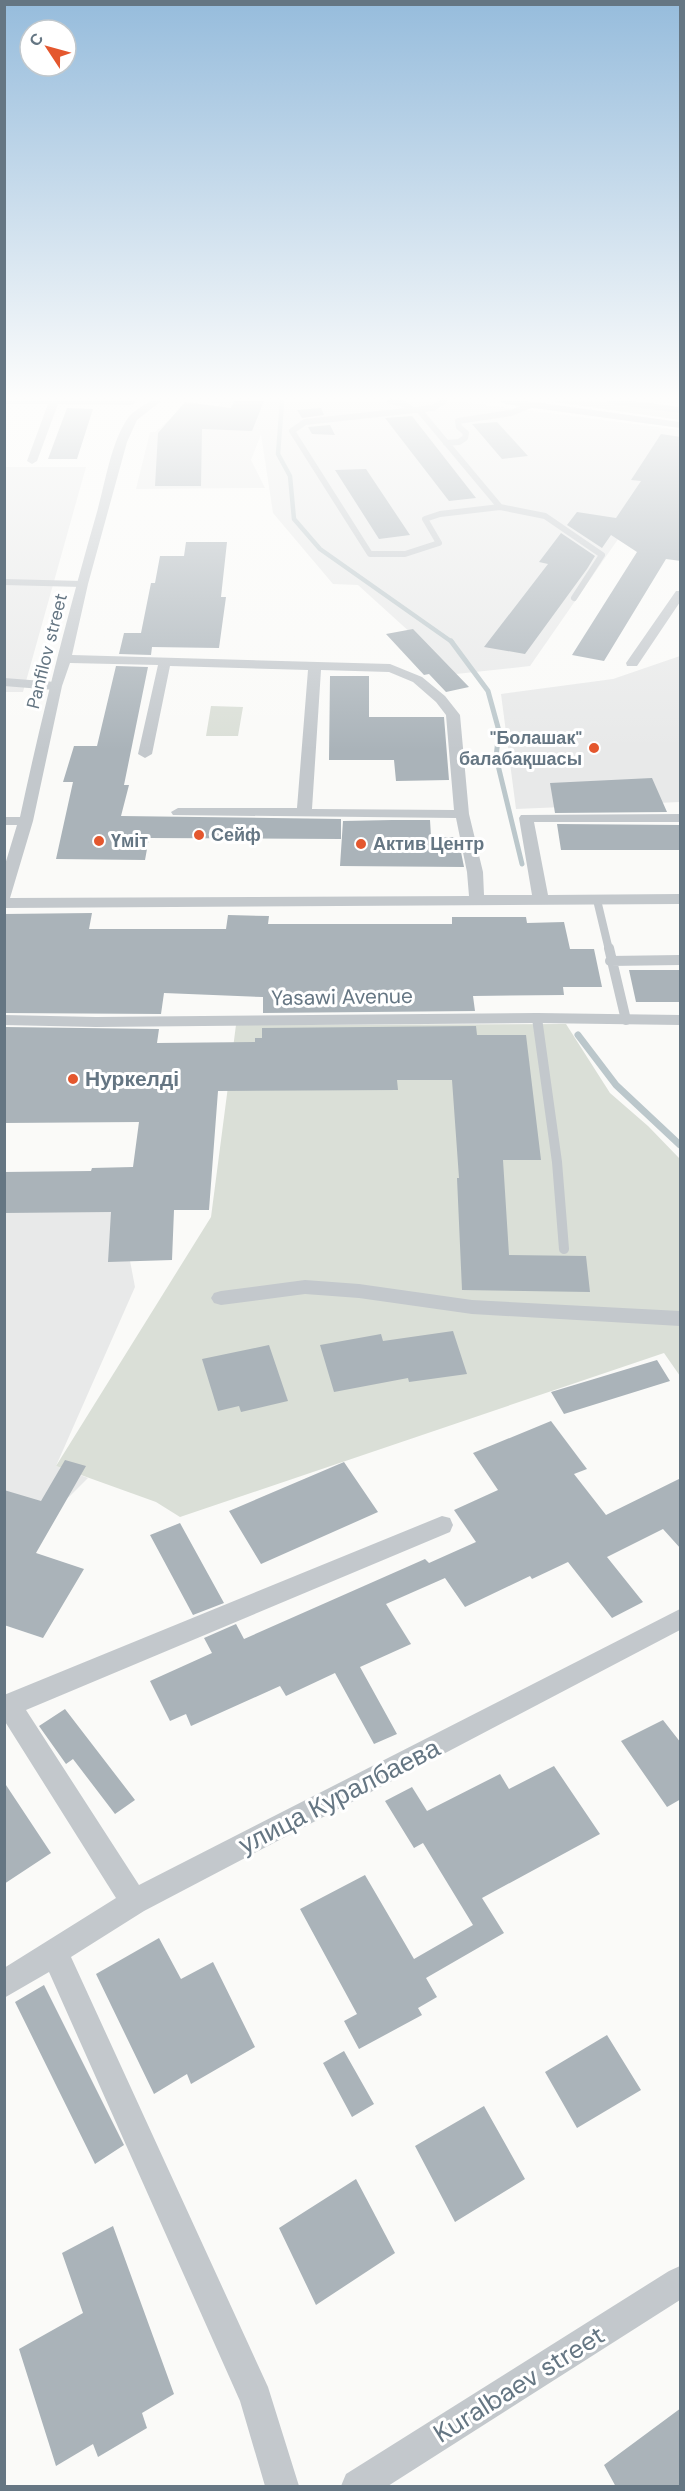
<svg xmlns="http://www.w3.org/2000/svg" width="685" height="2491" font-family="'DM Sans',sans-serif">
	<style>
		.built { fill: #e8e9e9 }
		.green { fill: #dadfd7 }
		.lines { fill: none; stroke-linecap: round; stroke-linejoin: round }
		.stream-far2 { stroke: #bbc7cb; stroke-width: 4.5 }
		.stream-far1 { stroke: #bbc7cb; stroke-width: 5 }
		.stream { stroke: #bbc7cb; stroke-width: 7 }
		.building { fill: #aab3b9 }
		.service-far2 { stroke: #c3c8cc; stroke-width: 6 }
		.service-far1 { stroke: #c3c8cc; stroke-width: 8 }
		.service { stroke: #c3c8cc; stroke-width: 10 }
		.minor { fill: #c3c8cc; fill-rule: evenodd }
		.poi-dot { fill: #e4572e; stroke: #fff; stroke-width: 2 }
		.labels { text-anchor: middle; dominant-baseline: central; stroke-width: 6; stroke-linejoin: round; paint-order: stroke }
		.far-street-label { font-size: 18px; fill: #657683; stroke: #fff }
		.far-poi-label { font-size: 18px; font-weight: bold; fill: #657683; stroke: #fff; text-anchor: start }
		.street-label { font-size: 21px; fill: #657683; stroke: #fff }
		.poi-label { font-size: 21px; font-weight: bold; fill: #657683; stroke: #fff; text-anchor: start }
		.near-street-label { font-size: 26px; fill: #657683; stroke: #fff }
	</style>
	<rect width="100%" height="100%" fill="#fafaf8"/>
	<!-- built -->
	<path class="built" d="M198,401H455L680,430V536L623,532L530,666L456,674L358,585L333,584L273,513L261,434L251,460L265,488L136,489L150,432H155L178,412L206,415L220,404Z
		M4,467H86L23,692H5Z
		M680,656V802L516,809L501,694L613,679Z
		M120,1208L135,1287L56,1466L88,1478L70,1496L29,1526L5,1569V1210Z"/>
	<!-- green -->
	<path class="green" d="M548,401H598L680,412V420Z
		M211,706L243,707L238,736H206Z
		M566,1024L610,1093L648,1126L680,1159V1376L664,1353L180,1517L156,1502L56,1466L211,1217L236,1025Z"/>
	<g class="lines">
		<!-- stream-far2 -->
		<path class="stream-far2" d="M282,402L278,454L290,476L294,519L320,549L452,642"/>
		<!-- stream-far1 -->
		<path class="stream-far1" d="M451,641L488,691L499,731L496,757L522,864"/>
		<!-- stream -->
		<path class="stream" d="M578,1035L616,1085L680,1145"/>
	</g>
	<!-- building -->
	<path class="building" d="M234,401H264L252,431L202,429L201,486H155L158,433L185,402L231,408Z
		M67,408L93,409L77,459H48Z
		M321,408L324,415L302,418L297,410Z
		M412,416L476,498L449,501L385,418Z
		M497,422L528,456L502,459L472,424Z
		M330,425L335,435L312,434L308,427Z
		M661,434L681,437V561L666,559L604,661L572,655L637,552L611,535L602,548L567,525L577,512L616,518L641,481L631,480Z
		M366,469L410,535L379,539L335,470Z
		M561,533L595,556L587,569L525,654L484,647L548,564L539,562Z
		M186,542H227L221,597H226L219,648L152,647L151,655L119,654L124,633H141L151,583H155L160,556H184Z
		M413,629L442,659L469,687L446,692L429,674L424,675L386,634Z
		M116,666L148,667L124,785H129L121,816L341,819V839L149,838L145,860L56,859L73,782H63L74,746H97Z
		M330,676H369V717H444L449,780L396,781L394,760H329Z
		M652,778L667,812L555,813L550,783Z
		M392,820H430L431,837H458L464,867L340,866L343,821Z
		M557,824L681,825V850H561Z
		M92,913L89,929H226L228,915L269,916L268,924H452V917H526L527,923L564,922L570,949H594L602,987H563L564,995L473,996L475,1011L263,1013V997L164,993L161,1014L4,1013V914Z
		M629,970H681V1002H636Z
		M476,1026L477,1035H526L541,1160H503L509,1255L586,1256L590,1292L462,1290L457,1178H459L452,1080H397L398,1090L218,1091L209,1210H174L172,1260L108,1262L111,1212L4,1213V1172L91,1171L92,1168L133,1167L139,1122L4,1123V1027L159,1029L157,1043L255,1042V1038H262V1028Z
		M453,1331L467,1374L409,1382L408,1378L334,1392L320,1345L381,1334L383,1341Z
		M269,1345L288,1401L241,1412L239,1406L218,1411L202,1359Z
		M657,1360L670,1381L564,1414L551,1392Z
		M551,1421L587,1469L574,1474L606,1515L681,1478V1549L663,1529L607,1557L643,1602L612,1618L568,1562L532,1579L530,1576L465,1607L445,1578L386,1604L411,1644L360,1667L397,1734L374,1744L335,1673L286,1696L280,1686L191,1726L186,1714L170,1721L150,1681L212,1653L204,1638L236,1624L244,1639L425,1559L429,1563L476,1542L454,1510L498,1490L473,1453Z
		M65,1460L86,1466L36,1553L84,1569L43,1638L4,1625V1490L41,1501Z
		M344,1462L378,1512L261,1564L229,1511Z
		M180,1523L224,1603L193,1615L150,1535Z
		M65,1709L135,1800L115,1814L73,1759L66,1764L39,1726Z
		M663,1720L681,1743V1799L667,1807L621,1741Z
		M554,1766L600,1834L482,1898L504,1933L426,1978L437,1997L418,2008L422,2015L359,2049L344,2021L357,2014L300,1909L365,1875L414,1959L473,1925L423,1843L414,1848L385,1801L412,1787L427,1811L500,1774L509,1789Z
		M4,1782L51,1853L4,1884Z
		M159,1938L181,1979L213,1962L255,2047L191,2084L187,2074L154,2094L96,1974Z
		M44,1985L124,2145L95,2164L15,2002Z
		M607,2035L641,2090L577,2128L545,2072Z
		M344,2051L374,2104L352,2117L323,2063Z
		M484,2106L525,2179L455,2222L415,2146Z
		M356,2179L395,2253L316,2305L279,2228Z
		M113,2226L174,2394L142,2413L147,2428L98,2457L93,2444L56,2466L19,2349L83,2313L62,2253Z
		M681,2408V2487H616L604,2465Z"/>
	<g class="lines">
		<!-- service-far2 -->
		<path class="service-far2" d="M390,401L404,404L413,410
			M419,410L500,507L440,514L425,519L439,543L405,554H370L292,431L305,422L433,408L444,401
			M446,443L459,442L465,438L466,433L459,427L458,421L511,413L531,405
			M500,507L545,516L602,555L574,598
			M4,582L82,584"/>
		<!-- service-far1 -->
		<path class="service-far1" d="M4,682L55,686
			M597,900L609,950"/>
		<!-- service -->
		<path class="service" d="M609,948L626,1020
			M610,961L680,960
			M537,1018L557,1162L564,1249"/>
		<!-- minor -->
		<path class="minor" d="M4,401H135L136,402L131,405L58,404L37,461L32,464L27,461L48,404H4Z
			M150,401H161L137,420L127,442L88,584L72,655L390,664L422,677L445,696L460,715L469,814L483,872L484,895H532L519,818L521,815L680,814V822H534L548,895L680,894V904L4,908V868L17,825H4V817H20C42,714 68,613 97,512C105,484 111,442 128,418C133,411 143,406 150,401ZM70,663L158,665L138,754L145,758L152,754L170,666L308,670L297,808H178L171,812L173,815L456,818L467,872L469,896L10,898L33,821L62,686ZM321,670L389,672L413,682L436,702L446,715L454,810L312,809Z
			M500,401H527L680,422V428L505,404Z
			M606,401H634L680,407V413L611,404Z
			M676,591H680V602L637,666H627L626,663Z
			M537,1013L680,1015V1025L537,1023L96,1027L4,1025V1015L96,1017Z
			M305,1280L359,1284L472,1300L680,1311V1326L472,1314L359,1298L305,1294L221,1305L214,1303L211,1298L214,1293L221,1291Z
			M442,1516L450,1518L453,1525L450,1532L26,1710L139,1885L680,1609V1630L144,1911L71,1957L268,2387L299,2486H265L240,2401L49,1972L4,1998V1968L116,1898L4,1720V1695Z
			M680,2266V2300L388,2486H341L346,2474L669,2271Z"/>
	</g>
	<!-- sky -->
	<linearGradient id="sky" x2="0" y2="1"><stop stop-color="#96bcdc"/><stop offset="0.53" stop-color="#fdfdfc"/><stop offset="1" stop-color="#fdfdfc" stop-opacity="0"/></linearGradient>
	<rect width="685" height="750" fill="url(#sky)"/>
	<!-- markers -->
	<g class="poi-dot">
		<circle cx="594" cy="748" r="6"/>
		<circle cx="199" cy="835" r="6"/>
		<circle cx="99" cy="841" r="6"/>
		<circle cx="361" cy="844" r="6"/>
		<circle cx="73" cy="1079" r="6"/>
	</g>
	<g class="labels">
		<!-- far-street labels -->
		<g class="far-street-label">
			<text transform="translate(47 651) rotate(-76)">Panfilov street</text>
		</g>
		<!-- far-poi labels -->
		<g class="far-poi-label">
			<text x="582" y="738" text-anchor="end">"Болашак"<tspan x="582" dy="21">балабақшасы</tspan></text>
			<text x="211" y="835">Сейф</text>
			<text x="111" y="841">Үміт</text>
			<text x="373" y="844">Актив Центр</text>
		</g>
		<!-- street labels -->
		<g class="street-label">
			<text transform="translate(342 997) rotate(-1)">Yasawi Avenue</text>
		</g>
		<!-- poi labels -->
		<g class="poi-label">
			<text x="85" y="1079">Нуркелді</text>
		</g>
		<!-- near-street labels -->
		<g class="near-street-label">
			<text transform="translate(339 1796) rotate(-27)">улица Куралбаева</text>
			<text transform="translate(519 2384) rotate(-32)">Kuralbaev street</text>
		</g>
	</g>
	<!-- border -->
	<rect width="685" height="2491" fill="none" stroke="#657683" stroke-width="12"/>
	<!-- north arrow -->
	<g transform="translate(48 48) rotate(306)"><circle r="28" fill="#ffffff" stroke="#c1c8cd" stroke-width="1.5"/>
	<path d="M0-4.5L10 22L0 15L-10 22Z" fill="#e4572e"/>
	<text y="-9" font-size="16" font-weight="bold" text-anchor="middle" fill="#657683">С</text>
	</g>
</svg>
